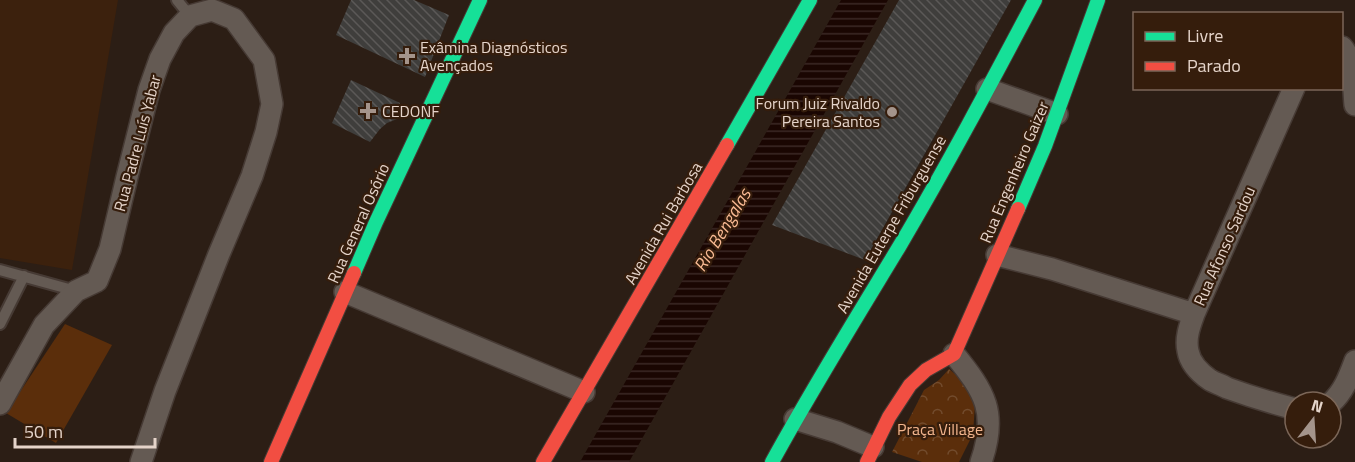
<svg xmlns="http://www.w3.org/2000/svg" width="1355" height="462" font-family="'Titillium Web',sans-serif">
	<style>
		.built { fill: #3c210d }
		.park { fill: url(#park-crowns) }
		.garden { fill: #5b2e0b }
		.water { fill: url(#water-rules) }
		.building { fill: url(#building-back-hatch) }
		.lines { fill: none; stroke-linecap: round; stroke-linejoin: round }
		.lane-casing { stroke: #463a34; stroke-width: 14 }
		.street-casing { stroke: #463a34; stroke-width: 24 }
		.fast-casing { stroke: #463a34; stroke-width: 16 }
		.jam-casing { stroke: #463a34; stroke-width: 16 }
		.lane { stroke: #645a53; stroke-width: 10 }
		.street { stroke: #645a53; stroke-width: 21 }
		.fast { stroke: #16e098; stroke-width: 14 }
		.jam { stroke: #f24e42; stroke-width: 14 }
		.poi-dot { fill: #a4948b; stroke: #351d0c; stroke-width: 2 }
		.labels { text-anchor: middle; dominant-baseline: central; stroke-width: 4.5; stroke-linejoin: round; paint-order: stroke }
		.poi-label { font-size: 16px; fill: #e5d4ca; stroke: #351d0c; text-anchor: start }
		.street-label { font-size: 16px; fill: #e5d4ca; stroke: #351d0c }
		.park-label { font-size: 16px; fill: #f3b58d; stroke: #351d0c }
		.water-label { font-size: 18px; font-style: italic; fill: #f9ba93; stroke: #351d0c }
	</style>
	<defs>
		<pattern id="park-crowns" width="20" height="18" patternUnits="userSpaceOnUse" patternTransform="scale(1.5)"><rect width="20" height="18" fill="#5b2e0b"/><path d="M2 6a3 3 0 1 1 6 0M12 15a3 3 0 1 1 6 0" fill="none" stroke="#724b2d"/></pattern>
		<pattern id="water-rules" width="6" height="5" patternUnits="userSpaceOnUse" patternTransform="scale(1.5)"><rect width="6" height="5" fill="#1a0602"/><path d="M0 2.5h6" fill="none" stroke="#3b2926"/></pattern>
		<pattern id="building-back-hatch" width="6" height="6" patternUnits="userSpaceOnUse" patternTransform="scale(1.5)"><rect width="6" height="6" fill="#3f3e3c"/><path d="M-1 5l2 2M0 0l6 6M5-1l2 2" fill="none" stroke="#5b5957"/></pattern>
	</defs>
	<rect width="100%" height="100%" fill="#2c1e15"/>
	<!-- built -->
	<path class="built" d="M0,0H118L72,270L0,258Z"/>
	<!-- park -->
	<path class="park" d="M949,369L970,387L975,404L973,434L959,462H922L892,452L924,390L939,380Z"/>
	<!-- garden -->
	<path class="garden" d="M65,324L112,345L56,443L6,413Z"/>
	<!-- water -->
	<path class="water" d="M841,0H888L629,462H580Z"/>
	<!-- building -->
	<path class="building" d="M351,0H414L449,15L425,77L336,35Z
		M899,0H1011L865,260L772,225Z
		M351,80L400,103L397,119L387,123L380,129L370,142L332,123Z"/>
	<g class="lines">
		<!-- lane casing -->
		<g class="lane-casing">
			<path id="lane" d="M177,0L190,16
				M0,270L76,291
				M0,324L24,276"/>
		</g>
		<!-- street casing -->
		<g class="street-casing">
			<path id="street" d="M1342,47C1355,62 1353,86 1355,105
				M987,89L1057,114
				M997,255L1052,269L1194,314L1294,88
				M345,292L584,392
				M1194,314C1190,325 1185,338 1188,351C1190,363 1200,373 1210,380C1215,383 1222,385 1227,388C1249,396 1272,403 1295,409
				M954,354C985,392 998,413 981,462
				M1331,403C1344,391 1349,377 1355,361
				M0,404L44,325L76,291L97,281L110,249L127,177L149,90L160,59L174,33L190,16L212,10L234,19L264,60L272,104L266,132L252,176L219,254L165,391L141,462
				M795,419L837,432L873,447"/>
		</g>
		<!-- fast casing -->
		<g class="fast-casing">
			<path id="fast" d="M727,145L810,0
				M1018,209L1045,146L1098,0
				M354,273L376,222L480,0
				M772,462C812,389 856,318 899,247C947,166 991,83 1035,0"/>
		</g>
		<!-- jam casing -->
		<g class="jam-casing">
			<path id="jam" d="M271,462L354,273
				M543,462L727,145
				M867,462L889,417L910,385L926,370L954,354L1018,209"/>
		</g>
		<!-- lane -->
		<use href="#lane" class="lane"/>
		<!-- street -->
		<use href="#street" class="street"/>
		<!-- fast -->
		<use href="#fast" class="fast"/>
		<!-- jam -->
		<use href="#jam" class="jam"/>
	</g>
	<!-- markers -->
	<g class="poi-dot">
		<path d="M404 47h6v6h6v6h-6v6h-6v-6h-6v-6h6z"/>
		<path d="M365 102h6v6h6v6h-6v6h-6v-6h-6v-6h6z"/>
		<circle cx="892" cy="112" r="6"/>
	</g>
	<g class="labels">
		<!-- poi labels -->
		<g class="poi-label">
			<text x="420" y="47">Exâmina Diagnósticos<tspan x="420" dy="18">Avençados</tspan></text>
			<text x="880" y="103" text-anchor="end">Forum Juiz Rivaldo<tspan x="880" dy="18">Pereira Santos</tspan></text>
			<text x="382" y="111">CEDONF</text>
		</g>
		<!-- street labels -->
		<g class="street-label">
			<text transform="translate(137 143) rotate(-75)">Rua Padre Luís Yabar</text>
			<text transform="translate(1014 172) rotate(-67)">Rua Engenheiro Gaizer</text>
			<text transform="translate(358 223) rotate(-66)">Rua General Osório</text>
			<text transform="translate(663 223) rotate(-60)">Avenida Rui Barbosa</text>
			<text transform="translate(891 224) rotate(-60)">Avenida Euterpe Friburguense</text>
			<text transform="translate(1224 246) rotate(-66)">Rua Afonso Sardou</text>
		</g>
		<!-- park labels -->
		<g class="park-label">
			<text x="940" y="429">Praça Village</text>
		</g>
		<!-- water labels -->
		<g class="water-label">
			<text transform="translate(722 230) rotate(-59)">Rio Bengalas</text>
		</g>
	</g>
	<!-- legend -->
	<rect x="1133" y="12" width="210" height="78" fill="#351d0c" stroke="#7b6658" stroke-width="1.5"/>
	<rect x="1145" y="32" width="30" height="9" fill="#16e098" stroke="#7b6658" stroke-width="1.5"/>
	<text x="1187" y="42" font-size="18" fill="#e5d4ca">Livre</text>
	<rect x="1145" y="62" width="30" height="9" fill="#f24e42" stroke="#7b6658" stroke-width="1.5"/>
	<text x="1187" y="72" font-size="18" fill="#e5d4ca">Parado</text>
	<!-- north arrow -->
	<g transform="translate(1313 420) rotate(17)"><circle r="28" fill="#351d0c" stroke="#7b6658" stroke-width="1.5"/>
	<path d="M0-4.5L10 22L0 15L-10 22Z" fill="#a4948b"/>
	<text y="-9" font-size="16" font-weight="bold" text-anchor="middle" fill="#e5d4ca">N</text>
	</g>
	<!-- scale -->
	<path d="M15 438v9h140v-9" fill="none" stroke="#e5d4ca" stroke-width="3"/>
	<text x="24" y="438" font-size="18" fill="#e5d4ca" stroke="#351d0c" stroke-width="4.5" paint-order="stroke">50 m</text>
</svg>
